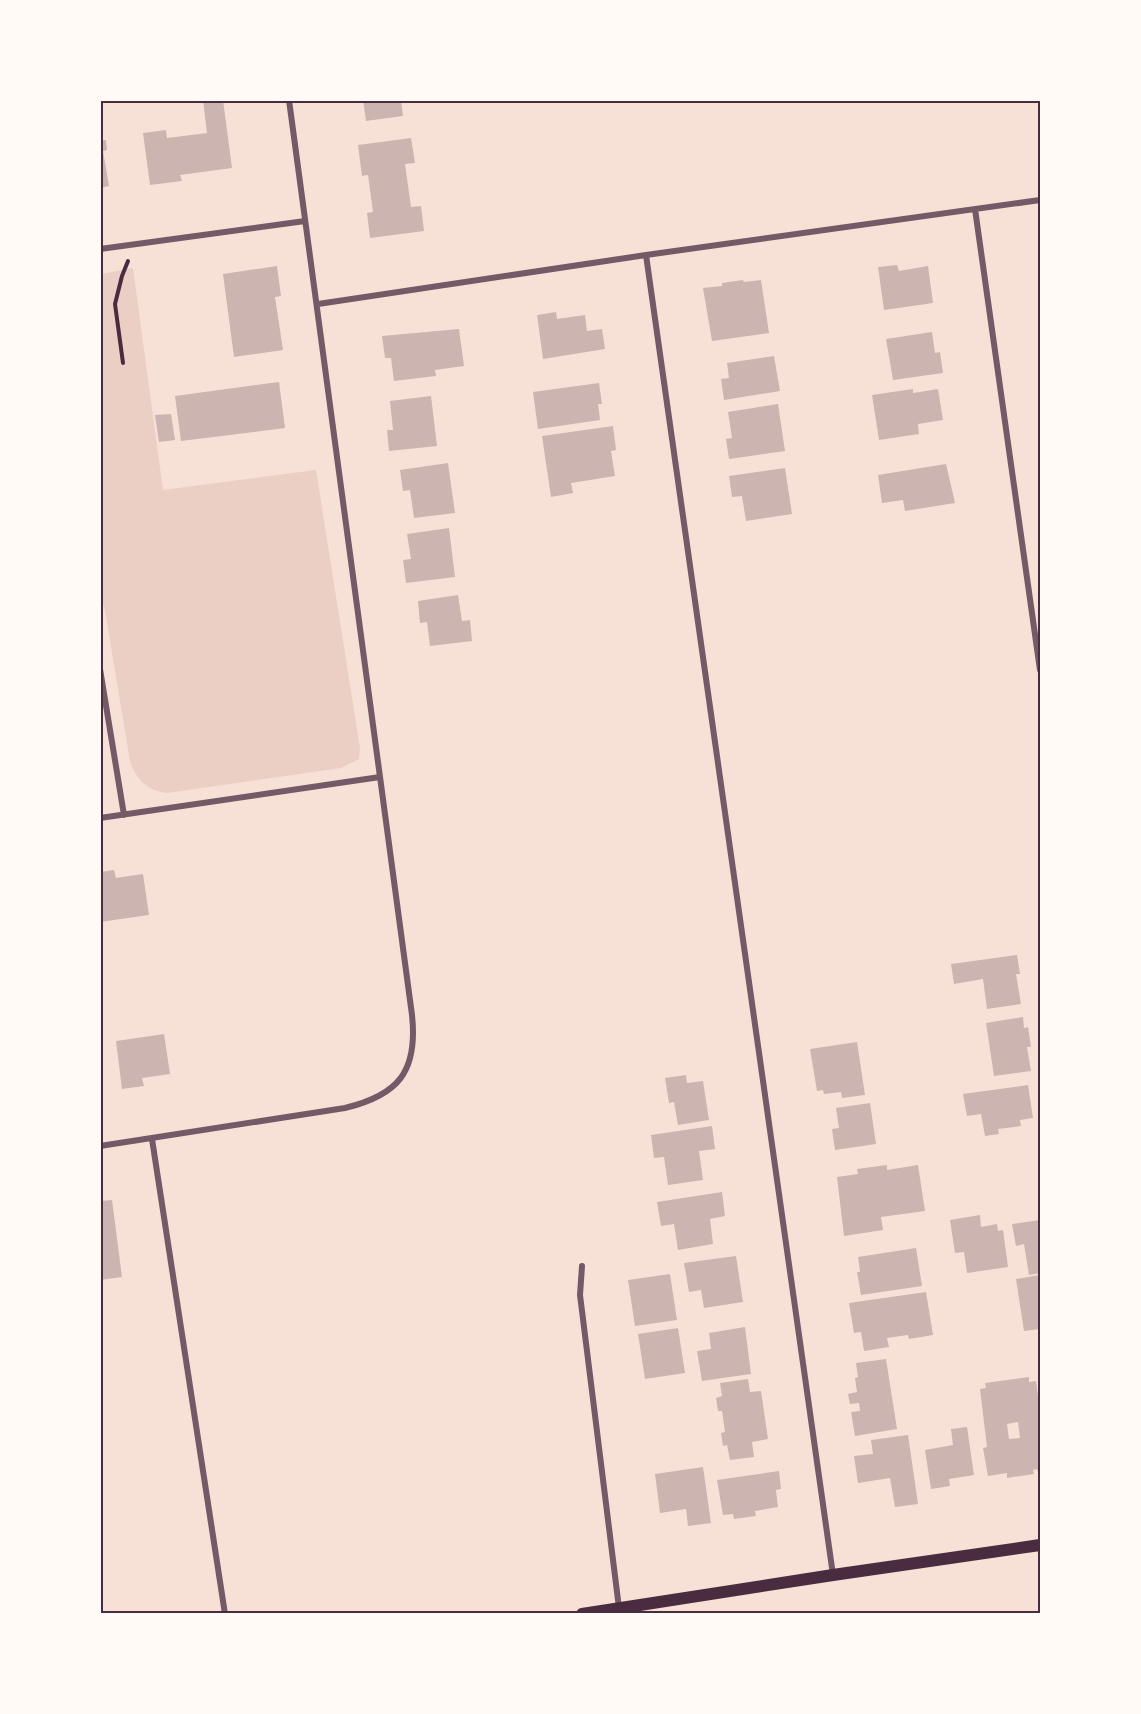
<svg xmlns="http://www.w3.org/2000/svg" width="1141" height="1714" font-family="Raleway,sans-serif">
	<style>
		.green { fill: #ebcfc5 }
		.building { fill: #ccb4b1; fill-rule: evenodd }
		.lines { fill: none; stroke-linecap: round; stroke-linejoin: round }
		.path { stroke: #4a2c40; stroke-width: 4 }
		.minor { stroke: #755966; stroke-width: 6 }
		.secondary { stroke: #4a2c40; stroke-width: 12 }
		.neatline { fill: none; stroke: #4a2c40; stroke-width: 2 }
	</style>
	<rect width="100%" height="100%" fill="#f7e1d7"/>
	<!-- green -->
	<path class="green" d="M133,268L163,490L316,470L360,748L359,759L341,768L167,793C147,791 136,779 130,761L105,611L101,598V274Z"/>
	<!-- building -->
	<path class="building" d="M203,100H223L232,168L180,175L182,181L150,185L143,133L166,130L167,138L207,133Z
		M363,100H401L403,116L366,121Z
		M411,138L415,163L405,164L411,207L421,206L424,231L370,238L367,213L373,212L368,175L362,176L358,145Z
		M106,140L107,150L103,151L109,186L100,188V141Z
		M897,265L899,271L928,266L933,303L884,310L878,267Z
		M277,266L281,296L275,297L283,350L234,357L223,274Z
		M743,280L744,282L761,280L769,333L712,341L703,288L722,286V283Z
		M556,312L557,319L585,315L587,331L602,329L605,349L543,359L537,315Z
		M459,329L464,366L435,370L436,376L394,381L391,358H385L382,336Z
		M932,332L935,353L940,352L943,373L893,380L886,339Z
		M774,356L780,391L724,400L721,379L729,378L727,363Z
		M279,382L285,428L181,441L175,396Z
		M599,383L602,404H598L600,420L538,429L533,392Z
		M913,389V393L938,389L943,420L918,424L919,434L879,440L872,395Z
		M431,396L437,446L389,451L387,430H393L390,401Z
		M778,404L785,451L729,459L726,439L732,438L728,412Z
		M171,414L175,440L159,442L155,415Z
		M613,426L616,450L611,451L615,476L571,483L573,493L551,497L542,436Z
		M448,463L455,513L414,518L410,490L403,491L400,470Z
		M946,464L955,503L905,511L903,500L882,503L878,475Z
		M785,468L792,514L746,521L742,496L732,497L729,476Z
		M449,528L455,577L406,583L403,560L411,559L407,534Z
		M458,595L462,621L470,620L472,641L430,646L427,622L420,623L418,601Z
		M114,870L116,878L143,874L149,915L100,922V872Z
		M1017,955L1020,974H1016L1021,1004L987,1009L983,979L954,984L951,964Z
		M1023,1017L1024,1028L1028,1027L1031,1047H1027L1031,1071L994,1076L986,1023Z
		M164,1034L170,1074L142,1078L144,1086L122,1089L116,1041Z
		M857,1042L865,1095L842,1098L841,1092L824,1094L823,1090L817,1091L810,1049Z
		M686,1075L687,1083L703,1081L709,1120L678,1125L674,1102L669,1103L665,1078Z
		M1028,1085L1033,1118L1020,1120L1021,1126L998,1129L999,1134L985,1136L981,1114L967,1116L963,1094Z
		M870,1103L876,1144L835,1150L832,1129L839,1128L836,1108Z
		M712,1126L715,1149L699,1151L703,1180L668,1185L664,1157L654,1158L651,1135Z
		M887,1165V1170L918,1165L925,1211L881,1217L883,1230L844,1236L837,1177L858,1174L857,1169Z
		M722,1192L725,1216L710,1219L713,1244L678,1250L674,1224L661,1226L657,1202Z
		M112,1200L122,1277L100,1280V1201Z
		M980,1215L981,1227L997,1224L998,1231L1003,1230L1008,1267L967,1273L964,1252L955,1253L950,1220Z
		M1040,1220V1273L1029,1275L1024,1244L1016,1246L1012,1224Z
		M916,1248L922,1286L861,1295L857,1272H860L858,1257Z
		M736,1256L743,1302L704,1308L701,1290L689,1292L684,1263Z
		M670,1274L677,1320L635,1326L628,1280Z
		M1040,1275V1329L1024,1331L1016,1279Z
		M926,1292L933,1335L909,1339L908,1335L887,1338L889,1347L864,1351L861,1332L854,1333L849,1303Z
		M745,1327L751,1374L702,1381L697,1351L711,1349L709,1333Z
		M678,1328L685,1373L645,1379L638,1334Z
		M886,1359L897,1429L855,1436L851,1412L860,1411L859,1403L850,1404L848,1394L857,1392L855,1378L858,1377L856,1363Z
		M1029,1377V1382L1036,1381L1040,1412V1472H1038L1037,1469L1033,1470L1034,1474L1007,1478V1473L988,1476L983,1448L987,1447L980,1389L986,1388L985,1383ZM1018,1422L1020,1438L1009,1439L1007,1424Z
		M748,1379L750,1392L761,1391L768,1439L752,1442L754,1457L730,1460L727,1445L723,1446L721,1433L725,1432L722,1411H718L716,1398L722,1396L720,1383Z
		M967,1427L974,1475L949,1479L950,1486L931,1489L925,1450L953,1445L951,1429Z
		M908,1435L918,1504L895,1507L890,1478L858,1483L854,1456L873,1454L871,1440Z
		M703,1467L711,1523L688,1526L686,1509L660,1513L655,1474Z
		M779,1471L781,1489L776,1490L778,1507L755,1511L756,1516L734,1519L733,1514L723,1515L717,1480Z"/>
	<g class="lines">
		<!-- path -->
		<path class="path" d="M123,363L115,304L122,276L128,261"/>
		<!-- minor -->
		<path class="minor" d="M975,209L1040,670
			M100,249L305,221
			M646,255L833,1575
			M318,304L646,255L1040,200
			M100,669L124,815
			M100,818L380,777
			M152,1139L225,1614
			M100,1146L345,1108C399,1095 418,1071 412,1015L289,100
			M582,1266L580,1295L582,1311L619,1608"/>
		<!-- secondary -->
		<path class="secondary" d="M582,1614L833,1575L1040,1545"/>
	</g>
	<!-- border -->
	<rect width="1141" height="1714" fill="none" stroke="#fffaf5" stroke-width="204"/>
	<rect x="102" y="102" width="937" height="1510" class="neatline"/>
</svg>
